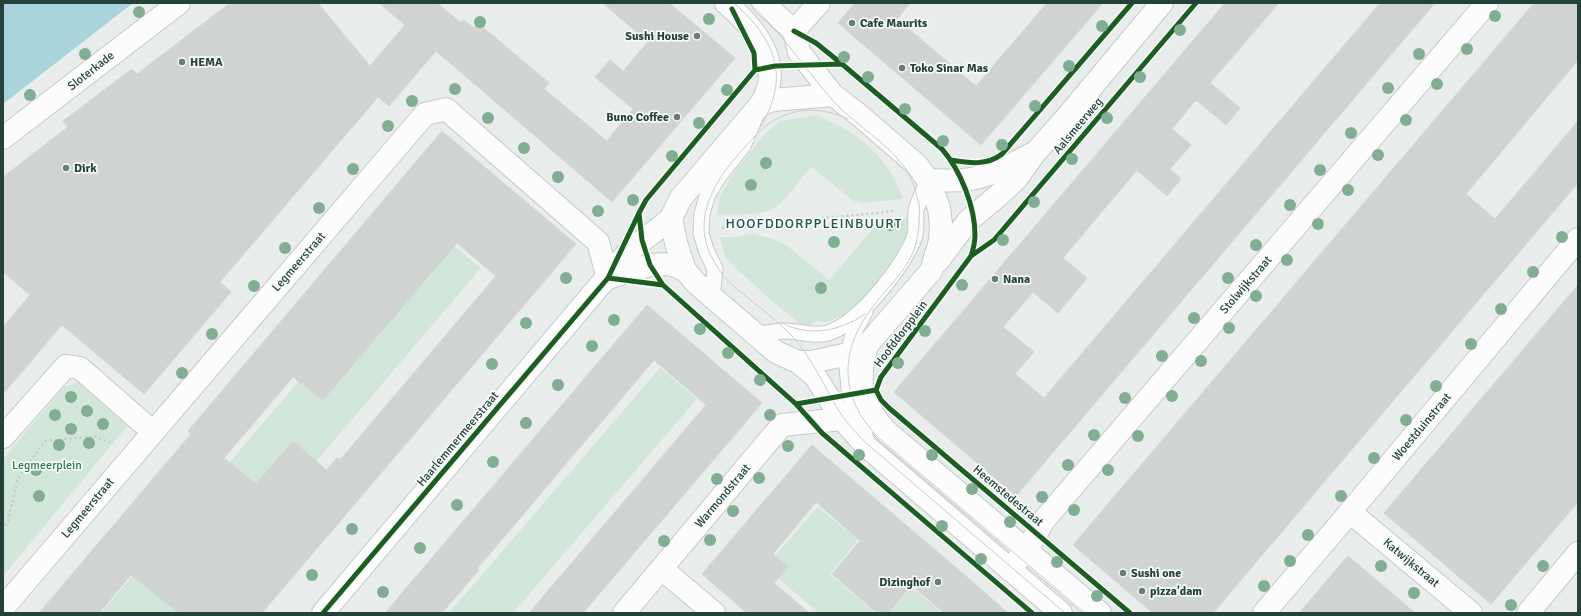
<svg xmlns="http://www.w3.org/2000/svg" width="1581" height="616" font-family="Signika,sans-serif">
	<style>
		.green { fill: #d1e6d8 }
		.water { fill: #a9d4db }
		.building { fill: #cfd4d2; stroke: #d1d6d4; fill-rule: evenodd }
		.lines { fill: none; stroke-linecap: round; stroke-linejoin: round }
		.lane-casing { stroke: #c5cac8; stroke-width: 17 }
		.street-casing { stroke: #c5cac8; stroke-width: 24 }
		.secondary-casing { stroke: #c3cbc8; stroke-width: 24 }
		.path { stroke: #c3ccca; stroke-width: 2.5; stroke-dasharray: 2 3; stroke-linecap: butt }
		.lane { stroke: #fcfcfc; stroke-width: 15 }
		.street { stroke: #fcfcfc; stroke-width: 22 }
		.secondary { stroke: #fcfcfc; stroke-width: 22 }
		.tram { stroke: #c9cdcc; stroke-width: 1 }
		.cycleway-casing { stroke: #f7fbf9; stroke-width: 8 }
		.cycleway { stroke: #1b5e20; stroke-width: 5 }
		.tree { fill: #81ae93 }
		.poi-dot { fill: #697e78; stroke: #f7fbf9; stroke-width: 1.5 }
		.labels { text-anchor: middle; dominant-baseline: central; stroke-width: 3.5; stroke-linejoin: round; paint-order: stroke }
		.poi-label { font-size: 12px; font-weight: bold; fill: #24423a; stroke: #f7fbf9; text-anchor: start }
		.street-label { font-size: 12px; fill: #24423a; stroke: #f7fbf9 }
		.park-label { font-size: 12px; fill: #2d7a4b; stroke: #f7fbf9 }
		.quarter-label { font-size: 14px; letter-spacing: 1px; fill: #1f5548; stroke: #f7fbf9 }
	</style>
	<rect width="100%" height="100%" fill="#e8edeb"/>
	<!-- green -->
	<path class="green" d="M817,115C828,121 842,126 853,134C878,152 893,170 903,199L863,203L854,201L811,167C800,179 785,204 770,210C754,216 733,214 717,215L720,196L734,172L766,133L780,121Z
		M910,218L903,248L884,272L863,302L842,316L827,322L817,321L805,328L773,302L739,271L725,257L720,237H736L753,234L770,238L786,245L829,280L878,223Z
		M430,227L481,268L187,613H101Z
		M660,368L697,399L513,613H449Z
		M80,382L129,424L3,576V459L64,387Z
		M818,507L858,540L830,574L875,613H819L765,567Z
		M912,587L942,613H889Z"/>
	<!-- water -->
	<path class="water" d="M3,3H133L3,104Z"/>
	<!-- building -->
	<path class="building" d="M230,3H318L370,66L405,25L379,3H437L461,23L464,20L474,28L478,23L549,83L544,89L607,141L633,109L595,77L610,60L623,71L648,42L603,3H669L735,58L612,202L436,51L389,106L378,97L220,282L231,292L144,394L62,325L3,394V327L30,295L3,272V177L68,127L63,121L132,69L137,74Z
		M855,3H910L897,19L976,86L1047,3H1103L981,145L838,23Z
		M1225,3H1279L1210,83L1240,108L1226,125L1196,100L1172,129L1191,145L1170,169L1181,179L1167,196L1137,170L1063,258L1087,278L1058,313L1033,292L1003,327L1034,352L1015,374L1044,398L1380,3H1435L1016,496L894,392Z
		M1534,3H1578V60L1466,194L1495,219L1578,121V183L1213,613H1153L1073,545Z
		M442,131L576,244L262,613H179L131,575L99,613H39L191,434L188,431ZM457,243L496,276L340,460L337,458L326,470L293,441L256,484L224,458L293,377L323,400Z
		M1578,285V502L1491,604L1384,513Z
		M647,305L762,403L583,613H529L706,405L654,360L477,569L479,570L442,613H385Z
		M812,445L974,583L1008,613H944L912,585L888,613H877L832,574L860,541L816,502L773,554L788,567L774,583L809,613H747L702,574Z
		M1348,556L1393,594L1415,613H1299Z"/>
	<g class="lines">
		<!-- lane casing -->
		<g class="lane-casing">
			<path id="lane" d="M712,297L715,269L706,250L701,233L702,214L707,196L719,176L743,146L754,120
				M865,312L853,334L848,354L847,368L850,396L859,416L868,445
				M756,335C765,333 776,331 786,331C800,331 813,337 828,333C858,324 906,265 915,235C917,227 915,218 916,211C918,201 925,189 928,180"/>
		</g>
		<!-- street casing -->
		<g class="street-casing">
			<path id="street" d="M794,31L819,3
				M3,138L179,3
				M3,437L66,366L80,368L153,432
				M1350,512L1471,613
				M662,569L714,613
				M1010,570L1032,541L1044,520L1487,3
				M3,608L425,114L446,109L598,242L608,278
				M624,613L782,425L842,419
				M1264,613L1350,512L1578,239
				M1528,613L1578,553"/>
		</g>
		<!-- secondary casing -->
		<g class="secondary-casing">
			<path id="secondary" d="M726,3C748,22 775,52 769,84C768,91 764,98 761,104
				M763,3L794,31L799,52L833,95L859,115L917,165L928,180L939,208L941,224L940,241L931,271L867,345L848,354L812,362H798L776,352L696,283L685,270L676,243L671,218L681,198L761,104L773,100L833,95
				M928,180C940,180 951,181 963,180C988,178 1011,165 1032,154
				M938,261L968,221L1007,188L1017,178L1034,154L1066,118L1162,3
				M608,278L650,265L670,264L685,270
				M867,345C856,382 861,405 887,432L1100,613
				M798,362L815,376L842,419L866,446L1061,613
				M323,613L629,251C643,239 658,230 671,218"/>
		</g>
		<!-- path -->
		<path class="path" d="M722,228L896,211
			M3,530L8,521L18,478L45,441L94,436L113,444"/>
		<!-- lane -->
		<use href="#lane" class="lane"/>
		<!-- street -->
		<use href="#street" class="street"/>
		<!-- secondary -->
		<use href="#secondary" class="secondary"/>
		<!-- tram -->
		<path class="tram" d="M734,3C741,10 748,16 754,23C783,58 783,91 759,129
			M749,3C783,33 807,73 838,106C858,126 885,142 903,165C911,175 916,191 919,204C920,210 919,216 919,222C918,266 891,280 869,312C837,357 842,402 881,440L1085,613
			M848,119C818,104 783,108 759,132C727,165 688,208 711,256C716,265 721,274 728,281C749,300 773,316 792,336C812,358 823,384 837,408C845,421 855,432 866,443L1065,613
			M781,322C807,338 841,331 865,314"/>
		<!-- cycleway casing -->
		<g class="cycleway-casing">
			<path id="cycleway" d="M732,9L754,53L755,70
				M794,31L816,43L842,64
				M842,64L942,149C961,171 975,207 975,235C975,242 973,250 971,256L881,377L876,390L796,404L663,285L650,265L642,240L639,213L646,200L755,70L775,66Z
				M951,160C969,163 987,166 1002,154L1132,3
				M971,256L994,240L1196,3
				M608,278L663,285
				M876,390L881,400L889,408L1130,613
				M796,404L822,433L1032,613
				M323,613L608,278L639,213"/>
		</g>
		<!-- cycleway -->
		<use href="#cycleway" class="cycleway"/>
	</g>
	<!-- trees -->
	<g class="tree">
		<circle cx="139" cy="12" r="6"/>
		<circle cx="1495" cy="16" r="6"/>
		<circle cx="709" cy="19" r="6"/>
		<circle cx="480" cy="22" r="6"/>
		<circle cx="1102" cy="26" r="6"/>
		<circle cx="1180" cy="30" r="6"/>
		<circle cx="1467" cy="49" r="6"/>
		<circle cx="85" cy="54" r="6"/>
		<circle cx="1419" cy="54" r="6"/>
		<circle cx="844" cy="57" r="6"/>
		<circle cx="1069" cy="66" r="6"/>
		<circle cx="868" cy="77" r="6"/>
		<circle cx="1140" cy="77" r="6"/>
		<circle cx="1437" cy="84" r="6"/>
		<circle cx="1388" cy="88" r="6"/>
		<circle cx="455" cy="89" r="6"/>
		<circle cx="727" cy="90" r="6"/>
		<circle cx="30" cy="95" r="6"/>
		<circle cx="412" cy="101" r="6"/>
		<circle cx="1035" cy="106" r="6"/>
		<circle cx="905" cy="109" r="6"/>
		<circle cx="488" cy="118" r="6"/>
		<circle cx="1107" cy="118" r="6"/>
		<circle cx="1406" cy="120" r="6"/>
		<circle cx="699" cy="123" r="6"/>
		<circle cx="388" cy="126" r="6"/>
		<circle cx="1351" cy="133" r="6"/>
		<circle cx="943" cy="141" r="6"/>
		<circle cx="1002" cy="145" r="6"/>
		<circle cx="524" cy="148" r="6"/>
		<circle cx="1378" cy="155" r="6"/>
		<circle cx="672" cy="156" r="6"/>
		<circle cx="1072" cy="159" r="6"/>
		<circle cx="766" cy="163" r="6"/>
		<circle cx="353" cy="169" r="6"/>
		<circle cx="1320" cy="170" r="6"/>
		<circle cx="558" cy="177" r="6"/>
		<circle cx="751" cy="185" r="6"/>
		<circle cx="1348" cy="190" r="6"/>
		<circle cx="633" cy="200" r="6"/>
		<circle cx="1034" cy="202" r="6"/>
		<circle cx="1290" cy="205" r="6"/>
		<circle cx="319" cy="208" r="6"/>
		<circle cx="598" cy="211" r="6"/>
		<circle cx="1318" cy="224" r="6"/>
		<circle cx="890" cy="225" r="6"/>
		<circle cx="1562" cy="237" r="6"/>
		<circle cx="1003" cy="240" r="6"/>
		<circle cx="834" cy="242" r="6"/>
		<circle cx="1256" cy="245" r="6"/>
		<circle cx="285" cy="248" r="6"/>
		<circle cx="1287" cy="260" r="6"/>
		<circle cx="1533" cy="272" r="6"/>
		<circle cx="566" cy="278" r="6"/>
		<circle cx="1228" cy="278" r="6"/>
		<circle cx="962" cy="285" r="6"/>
		<circle cx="254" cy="286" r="6"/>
		<circle cx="821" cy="288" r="6"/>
		<circle cx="1256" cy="296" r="6"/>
		<circle cx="1501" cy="309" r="6"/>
		<circle cx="1194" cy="318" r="6"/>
		<circle cx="614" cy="320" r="6"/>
		<circle cx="526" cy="323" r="6"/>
		<circle cx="1229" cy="328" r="6"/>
		<circle cx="700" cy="329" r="6"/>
		<circle cx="925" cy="331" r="6"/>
		<circle cx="212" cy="334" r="6"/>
		<circle cx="1471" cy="344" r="6"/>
		<circle cx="592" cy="346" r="6"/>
		<circle cx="728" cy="353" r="6"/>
		<circle cx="1162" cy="356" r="6"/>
		<circle cx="1201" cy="361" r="6"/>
		<circle cx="898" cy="363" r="6"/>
		<circle cx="492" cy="364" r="6"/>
		<circle cx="182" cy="373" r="6"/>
		<circle cx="760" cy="380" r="6"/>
		<circle cx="558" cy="385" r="6"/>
		<circle cx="1436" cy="386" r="6"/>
		<circle cx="1172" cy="396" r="6"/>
		<circle cx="71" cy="397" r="6"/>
		<circle cx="1125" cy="398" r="6"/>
		<circle cx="87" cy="411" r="6"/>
		<circle cx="55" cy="415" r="6"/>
		<circle cx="770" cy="415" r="6"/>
		<circle cx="1406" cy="420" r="6"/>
		<circle cx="526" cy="423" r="6"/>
		<circle cx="103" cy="424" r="6"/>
		<circle cx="71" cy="429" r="6"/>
		<circle cx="1094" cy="435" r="6"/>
		<circle cx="1138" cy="436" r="6"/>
		<circle cx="89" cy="443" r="6"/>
		<circle cx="59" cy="445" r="6"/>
		<circle cx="788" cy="446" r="6"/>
		<circle cx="859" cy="455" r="6"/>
		<circle cx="932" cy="455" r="6"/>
		<circle cx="1374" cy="458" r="6"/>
		<circle cx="493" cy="462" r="6"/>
		<circle cx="1068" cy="465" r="6"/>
		<circle cx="36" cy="470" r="6"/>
		<circle cx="1108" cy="470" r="6"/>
		<circle cx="759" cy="478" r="6"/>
		<circle cx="717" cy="479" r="6"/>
		<circle cx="972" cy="489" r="6"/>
		<circle cx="39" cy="496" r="6"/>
		<circle cx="1341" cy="496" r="6"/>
		<circle cx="1042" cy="497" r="6"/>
		<circle cx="457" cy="505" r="6"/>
		<circle cx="1074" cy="510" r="6"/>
		<circle cx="733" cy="511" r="6"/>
		<circle cx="1010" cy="522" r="6"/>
		<circle cx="942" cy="526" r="6"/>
		<circle cx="352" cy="529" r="6"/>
		<circle cx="1308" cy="535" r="6"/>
		<circle cx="710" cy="540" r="6"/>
		<circle cx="664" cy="541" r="6"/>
		<circle cx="420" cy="548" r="6"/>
		<circle cx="981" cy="559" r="6"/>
		<circle cx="1290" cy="561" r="6"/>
		<circle cx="1057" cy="562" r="6"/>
		<circle cx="1381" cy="566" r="6"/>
		<circle cx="1543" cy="566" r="6"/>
		<circle cx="312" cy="575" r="6"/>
		<circle cx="1264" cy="586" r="6"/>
		<circle cx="383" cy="592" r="6"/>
		<circle cx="1414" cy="593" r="6"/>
		<circle cx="1097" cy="596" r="6"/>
		<circle cx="1511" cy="605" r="6"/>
	</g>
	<!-- markers -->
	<g class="poi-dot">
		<circle cx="852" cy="23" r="4"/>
		<circle cx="697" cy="36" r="4"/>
		<circle cx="182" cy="62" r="4"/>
		<circle cx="902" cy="68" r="4"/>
		<circle cx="677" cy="117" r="4"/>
		<circle cx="66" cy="168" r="4"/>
		<circle cx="995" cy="279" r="4"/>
		<circle cx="1123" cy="573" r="4"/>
		<circle cx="938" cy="582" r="4"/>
		<circle cx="1142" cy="591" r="4"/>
	</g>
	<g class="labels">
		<!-- poi labels -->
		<g class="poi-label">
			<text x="860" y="23">Cafe Maurits</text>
			<text x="689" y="36" text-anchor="end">Sushi House</text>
			<text x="190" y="62">HEMA</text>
			<text x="910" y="68">Toko Sinar Mas</text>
			<text x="669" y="117" text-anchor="end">Buno Coffee</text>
			<text x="74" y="168">Dirk</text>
			<text x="1003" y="279">Nana</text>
			<text x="1131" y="573">Sushi one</text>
			<text x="930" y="582" text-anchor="end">Dizinghof</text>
			<text x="1150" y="591">pizza'dam</text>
		</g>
		<!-- street labels -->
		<g class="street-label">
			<text transform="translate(91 71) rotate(-38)">Sloterkade</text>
			<text transform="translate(1078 126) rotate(-50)">Aalsmeerweg</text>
			<text transform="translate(299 262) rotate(-49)">Legmeerstraat</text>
			<text transform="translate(1246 285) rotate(-49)">Stolwijkstraat</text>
			<text transform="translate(901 334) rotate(-53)">Hoofddorpplein</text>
			<text transform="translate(1422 427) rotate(-50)">Woestduinstraat</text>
			<text transform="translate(458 439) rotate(-50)">Haarlemmermeerstraat</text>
			<text transform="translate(723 496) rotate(-50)">Warmondstraat</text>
			<text transform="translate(1008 496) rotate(40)">Heemstedestraat</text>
			<text transform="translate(88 508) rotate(-50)">Legmeerstraat</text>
			<text transform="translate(1411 563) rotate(40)">Katwijkstraat</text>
		</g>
		<!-- park labels -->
		<g class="park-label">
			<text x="47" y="465">Legmeerplein</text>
		</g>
		<!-- quarter labels -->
		<g class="quarter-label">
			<text x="814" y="223">HOOFDDORPPLEINBUURT</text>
		</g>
	</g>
	<!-- border -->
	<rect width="1581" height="616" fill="none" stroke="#24423a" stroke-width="8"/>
</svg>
